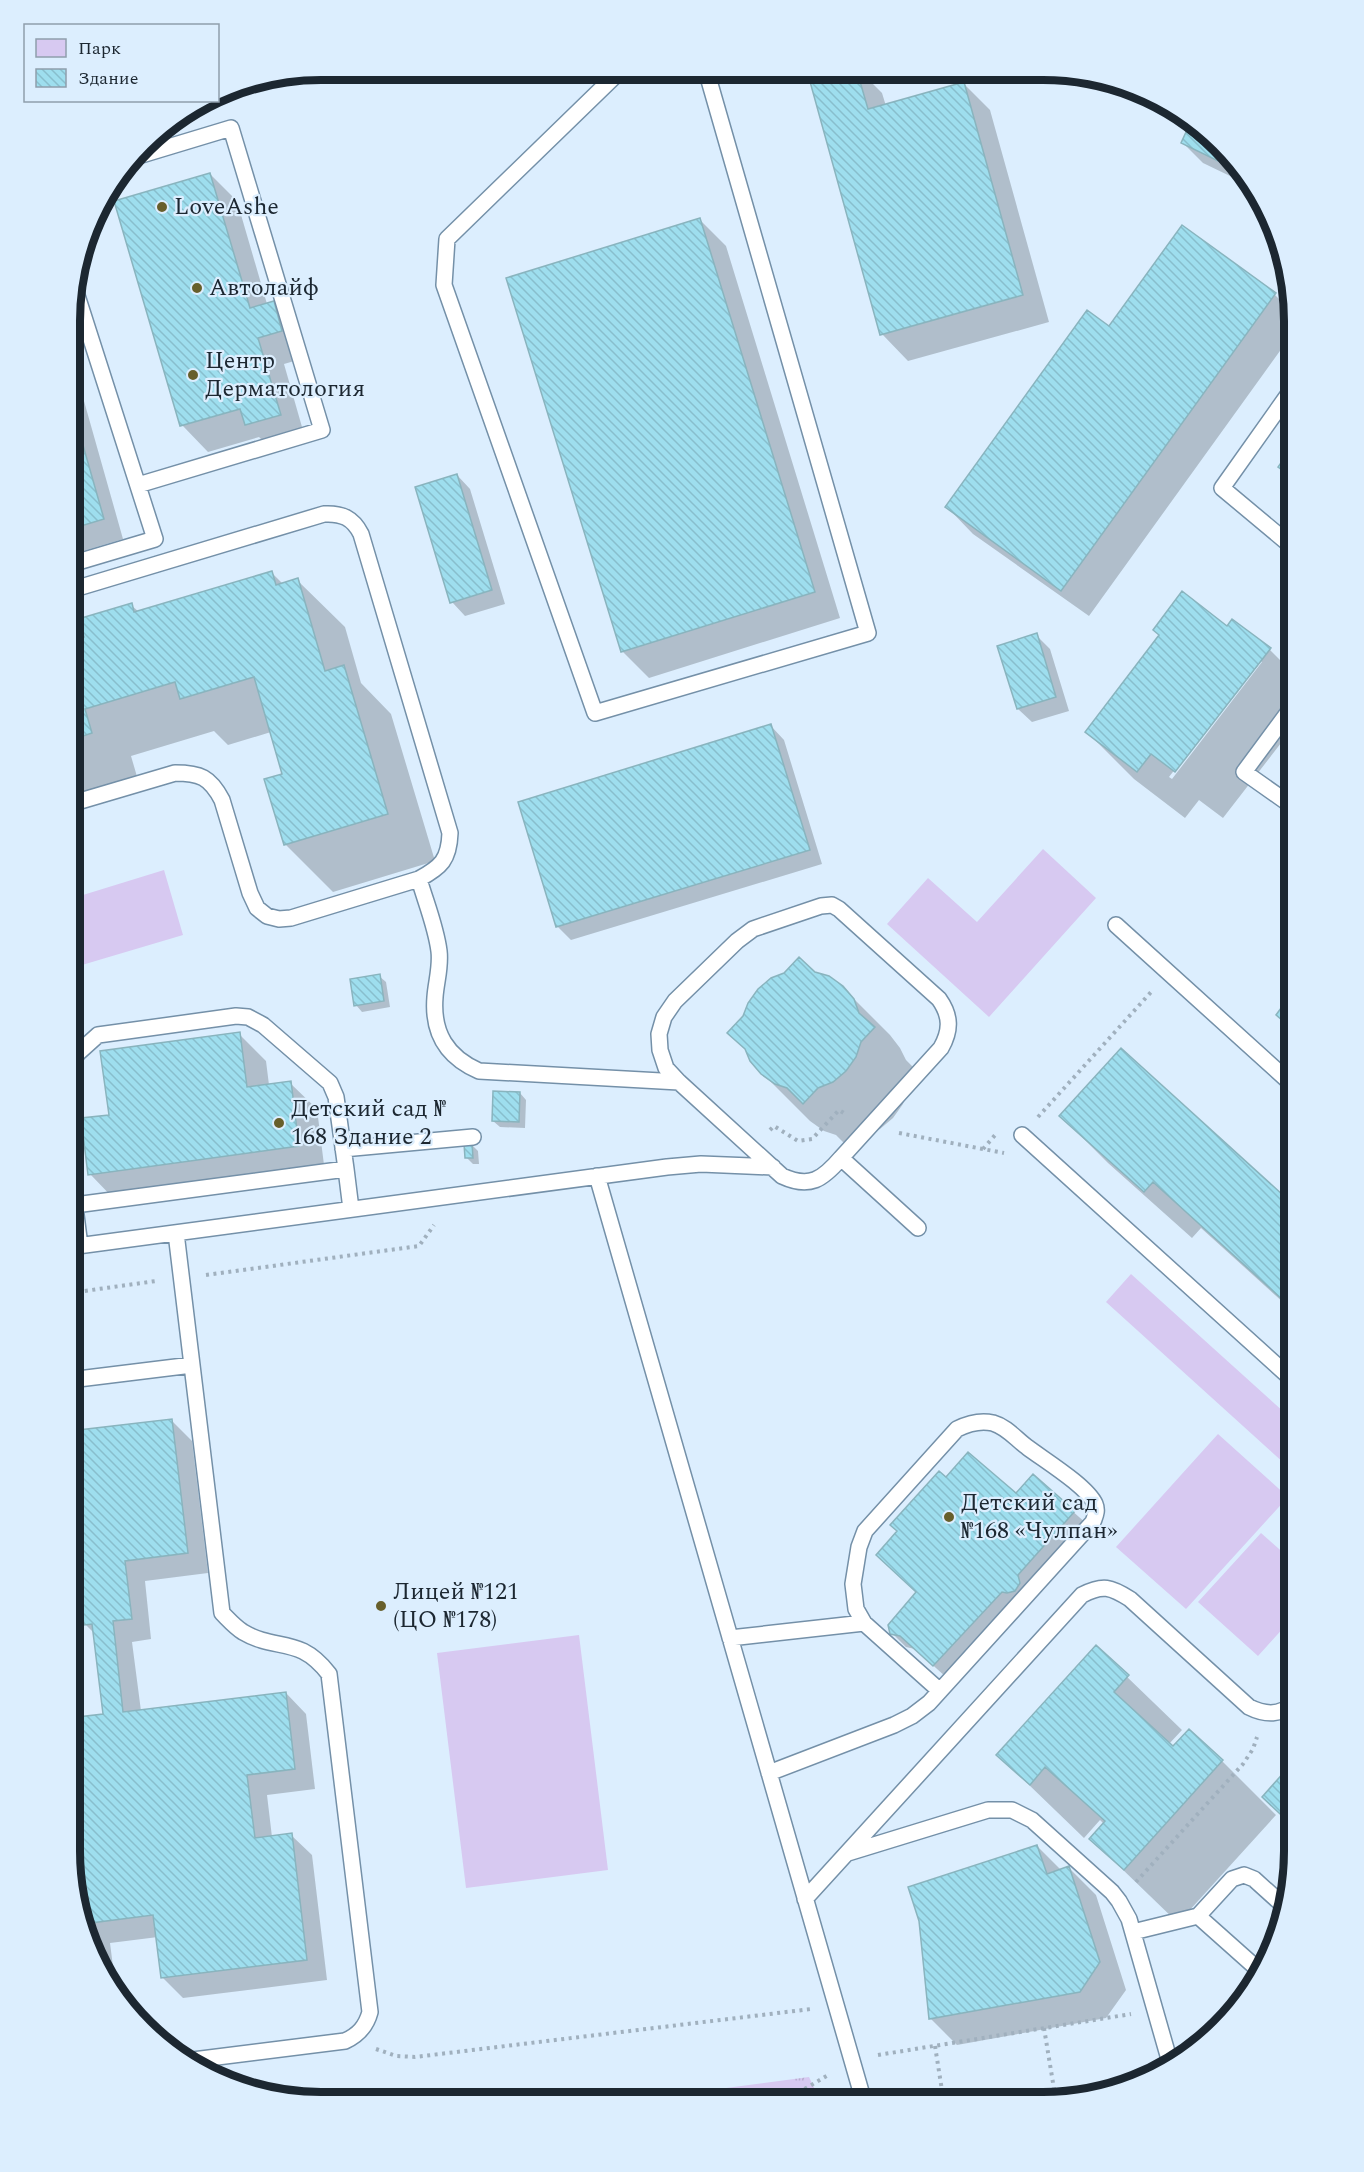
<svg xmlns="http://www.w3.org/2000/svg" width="1364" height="2172" font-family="Spectral,serif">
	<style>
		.grass { fill: url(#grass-tufts) }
		.park { fill: #d7c9f1 }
		.shadow { fill: #0003; fill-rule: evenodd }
		.building { fill: url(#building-back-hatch); stroke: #89b4be; stroke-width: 1.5 }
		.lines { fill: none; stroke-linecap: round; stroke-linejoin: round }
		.service-casing { stroke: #7490a8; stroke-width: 18 }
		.path { stroke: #a0b0be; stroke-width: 4; stroke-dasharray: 3 4.5; stroke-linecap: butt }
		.service { stroke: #fff; stroke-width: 15 }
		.poi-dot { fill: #675f2b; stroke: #dceefe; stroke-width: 2 }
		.labels { text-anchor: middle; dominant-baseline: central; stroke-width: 4.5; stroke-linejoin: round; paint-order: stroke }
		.poi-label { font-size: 24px; fill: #1c2731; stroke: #dceefe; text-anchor: start }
		.rim { fill: none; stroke: #1c2731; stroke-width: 8 }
	</style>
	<defs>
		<pattern id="grass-tufts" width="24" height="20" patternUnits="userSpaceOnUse" patternTransform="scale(1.5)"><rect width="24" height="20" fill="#d7c9f1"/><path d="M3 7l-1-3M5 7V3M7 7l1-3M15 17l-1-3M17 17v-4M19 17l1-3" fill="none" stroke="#b8adcf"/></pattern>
		<pattern id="building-back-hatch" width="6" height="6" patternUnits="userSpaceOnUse" patternTransform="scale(1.5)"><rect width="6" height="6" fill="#9edeee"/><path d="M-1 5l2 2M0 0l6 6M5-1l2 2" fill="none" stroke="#88becd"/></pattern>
	</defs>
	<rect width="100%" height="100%" fill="#dceefe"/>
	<!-- grass -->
	<path class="grass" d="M809,2077L821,2102H620Z"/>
	<!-- park -->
	<path class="park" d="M1043,849L1096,898L989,1017L887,924L928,878L977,922Z
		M164,870L183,935L82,965L70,926V899Z
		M1131,1274L1295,1422V1473L1106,1302Z
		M1218,1434L1288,1497L1186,1609L1116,1547Z
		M1261,1533L1295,1563V1615L1258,1656L1198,1602Z
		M579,1635L608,1870L466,1888L437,1653Z"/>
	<!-- shadow -->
	<path class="shadow" d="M840,71H860L882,93L886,106L964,84L990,110L1049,322L908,361L882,334Z
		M1194,119L1243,168L1255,188L1203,163L1182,142Z
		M210,174L237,201L267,304L273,303L300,329L308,357L284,364L306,441L273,451L259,437L208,452L182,425Z
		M700,220L726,246L840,618L649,678L622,651Z
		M1182,227L1275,295L1293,313L1295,330L1089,616L973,534L947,507L1110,328Z
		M71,355L123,539L76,553L79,567L71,569Z
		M457,475L470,489L505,604L465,616L452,602Z
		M272,573L283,584L297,580L345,627L361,683L391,714L435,861L333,892L285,844L284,775L271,732L228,745L214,731L131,756L138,780L70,801L71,642L86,638L131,605L139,612Z
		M1227,629L1270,650L1295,675V725L1223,818L1199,800L1185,818L1134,779L1087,732ZM1259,660L1262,662L1172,779L1169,777Z
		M1036,635L1050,649L1069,711L1032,722L1018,709Z
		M771,726L784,740L822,864L571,940L557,926Z
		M814,973L842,987L890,1035L900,1048L906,1060L921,1075L908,1089L903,1104L893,1118L880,1129L866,1135L851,1150L836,1135L824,1131L810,1121L762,1073Z
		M379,976L386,982L390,1007L362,1012L356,1005Z
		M239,1034L266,1061L269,1085L290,1083L317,1109L325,1173L116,1201L90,1174Z
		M520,1093L526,1100L525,1128L500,1127L493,1121Z
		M1061,1116L1295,1208V1313L1201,1228L1192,1238L1108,1163Z
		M471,1144L478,1151L479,1164H473L467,1158Z
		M171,1420L192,1441L208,1573L145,1581L151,1639L132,1642L141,1711L286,1693L306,1714L315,1789L267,1795L272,1837L291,1835L312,1855L327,1980L183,1998L162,1977L158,1937L110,1943L117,1998L88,1947L69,1852V1674L79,1683L83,1718L105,1715L95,1634L85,1624L81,1588L69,1590L70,1433Z
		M1033,1476L1088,1525L947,1678L915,1649L906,1647L892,1633L918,1593L946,1479L1016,1496Z
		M1096,1647L1182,1730L1169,1744L1173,1748L1222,1761L1276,1815L1178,1923L1091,1839L1104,1824L1100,1820L1084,1838L998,1755Z
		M1294,1763V1828L1264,1797Z
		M1037,1846L1061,1870L1069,1868L1096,1895L1126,1990L1106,2018L957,2045L930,2018Z"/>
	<!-- building -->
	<path class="building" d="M835,70L857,71L868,109L964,82L1023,295L880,335L809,78Z
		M1192,119L1243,168L1247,175L1181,143Z
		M210,173L250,308L274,301L282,331L258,338L281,415L245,425L240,409L180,426L114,201Z
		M700,218L815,592L621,652L506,278Z
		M1182,225L1276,293L1061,591L945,507L1087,310L1109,326Z
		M71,403L104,519L71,529Z
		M1295,443V479L1278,467Z
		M457,474L492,590L450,603L415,487Z
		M272,571L276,585L298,578L325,671L344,665L388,814L284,845L264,779L282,774L254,677L180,699L175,682L85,709L92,733L71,740V641L84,637L78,619L132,603L134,612Z
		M1182,591L1227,626L1232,619L1271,648L1175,772L1151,754L1137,772L1085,732L1159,635L1153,630Z
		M1037,633L1056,697L1017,709L997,646Z
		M771,724L810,850L556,927L518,802Z
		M799,957L815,972L829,976L843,986L854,999L859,1013L875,1027L861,1042L856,1057L846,1071L833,1082L818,1088L803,1104L787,1088L775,1084L761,1074L750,1061L745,1049L727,1033L743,1016L748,1003L758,989L771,978L784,973Z
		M380,974L384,1001L354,1006L350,979Z
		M1295,989V1031L1276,1015Z
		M240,1032L247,1087L291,1081L299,1146L88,1175L81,1118L109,1115L100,1051Z
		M1121,1048L1295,1206V1311L1153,1182L1144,1192L1059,1116Z
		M493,1091L520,1092L519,1122L492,1121Z
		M472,1143L473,1158H465L464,1144Z
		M172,1419L188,1553L125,1561L132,1619L113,1621L123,1712L286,1692L295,1769L247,1775L255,1838L292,1833L307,1960L161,1978L153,1915L91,1923L95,1960L88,1947L69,1852V1718L103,1714L92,1624L84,1625L76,1566L69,1567L70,1431Z
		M968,1452L1016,1493L1033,1474L1075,1511L1018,1575L1020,1583L1015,1591L1007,1593L1002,1592L933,1666L900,1636L890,1634L888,1625L916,1592L876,1555L897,1531L890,1525L939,1471L946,1477Z
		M1096,1645L1129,1675L1114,1692L1173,1746L1189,1729L1223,1760L1124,1870L1089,1839L1105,1821L1045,1767L1030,1785L996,1755Z
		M1294,1761V1827L1262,1797Z
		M1037,1845L1047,1874L1069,1866L1100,1962L1080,1992L929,2019L919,1921L908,1887Z"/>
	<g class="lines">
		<!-- service casing -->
		<g class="service-casing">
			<path id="service" d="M621,70L447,239L444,285L595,713L868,633L706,70
				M135,157L231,128L322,430L138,485
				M1295,549L1222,488L1295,385
				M71,564L155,539L73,283
				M70,804L175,773C200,773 210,777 222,800L250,893L257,908L267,916L279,919L291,918L419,879C441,867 449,860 450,833L361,534C353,518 342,513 324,514L71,590
				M1295,808L1244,772L1295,703
				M419,879C426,903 436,927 439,951C441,967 436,982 435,997C432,1033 447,1057 479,1071L679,1082
				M1116,925L1295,1087
				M70,1065L78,1053L98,1035L236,1016L248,1017L263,1025L330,1083L336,1097L346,1169L75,1205
				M1022,1135L1295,1382
				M343,1149L473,1137
				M841,1158L941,1048C951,1030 951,1016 939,999L839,909L832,905L821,906L753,929L737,941L675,1001L664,1017L659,1034L660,1050L666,1068L679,1082L782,1176C810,1189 823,1179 841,1158L918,1228
				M70,1169L80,1246
				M346,1169L351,1209
				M597,1176L864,2102
				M176,1233L222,1613C229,1620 235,1627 243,1632C277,1652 299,1635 329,1674L370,2012C366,2027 358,2035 345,2041L185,2061
				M70,1247L667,1167L701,1164L773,1167
				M70,1380L192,1365
				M730,1638L864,1623
				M69,1673L72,1697
				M769,1773L894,1725L912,1716L929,1703L1093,1522C1095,1516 1098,1511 1095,1504C1087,1486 1044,1460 1027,1447C1016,1439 1007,1427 993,1423C980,1420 969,1423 957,1429L865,1531L859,1547L853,1584L856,1609L864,1623L940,1691
				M848,1853L988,1810H1012L1032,1820L1112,1892L1119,1901L1129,1919L1171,2066
				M805,1899L1082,1595C1103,1584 1111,1587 1130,1599L1249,1707C1265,1715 1282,1716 1294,1702
				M1133,1932L1198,1916
				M1262,1973L1198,1916L1232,1879L1244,1875L1254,1879L1285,1907"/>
		</g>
		<!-- path -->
		<path class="path" d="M1038,1117L1152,991
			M770,1130L774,1126L798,1141L812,1139L839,1110L847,1115
			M899,1133L1004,1153
			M983,1149L996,1134
			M206,1275L419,1246L434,1225
			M70,1293L156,1281
			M1136,1882L1243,1764L1253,1749L1257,1737
			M1044,2028L1056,2101
			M935,2046L944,2103
			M376,2049L396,2056L415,2057L811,2009
			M878,2055L1131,2014
			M739,2102L796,2094L830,2074"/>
		<!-- service -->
		<use href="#service" class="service"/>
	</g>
	<!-- markers -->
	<g class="poi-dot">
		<circle cx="162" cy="207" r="6"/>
		<circle cx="197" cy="288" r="6"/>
		<circle cx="193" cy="375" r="6"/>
		<circle cx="279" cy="1123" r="6"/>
		<circle cx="949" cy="1517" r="6"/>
		<circle cx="381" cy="1606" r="6"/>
	</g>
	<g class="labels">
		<!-- poi labels -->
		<g class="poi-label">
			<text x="174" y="207">LoveAshe</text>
			<text x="209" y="288">Автолайф</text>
			<text x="205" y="361">Центр<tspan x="205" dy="28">Дерматология</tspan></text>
			<text x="291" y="1109">Детский сад №<tspan x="291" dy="28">168 Здание 2</tspan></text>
			<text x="961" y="1503">Детский сад<tspan x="961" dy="28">№168 «Чулпан»</tspan></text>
			<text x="393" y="1592">Лицей №121<tspan x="393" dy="28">(ЦО №178)</tspan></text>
		</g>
	</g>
	<!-- crop -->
	<path d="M0 0H1364V2172H0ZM321 80H1043A241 241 0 0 1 1284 321V1851A241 241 0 0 1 1043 2092H321A241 241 0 0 1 80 1851V321A241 241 0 0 1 321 80Z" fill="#dceefe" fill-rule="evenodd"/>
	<path class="rim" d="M321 80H1043A241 241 0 0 1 1284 321V1851A241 241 0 0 1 1043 2092H321A241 241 0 0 1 80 1851V321A241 241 0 0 1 321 80Z"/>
	<!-- legend -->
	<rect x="24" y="24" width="195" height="78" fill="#dceefe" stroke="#8f9eac" stroke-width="1.5"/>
	<rect x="36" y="39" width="30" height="18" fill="#d7c9f1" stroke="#8f9eac" stroke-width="1.5"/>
	<text x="78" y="54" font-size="18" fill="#1c2731">Парк</text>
	<rect x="36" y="69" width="30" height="18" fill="url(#building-back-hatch)" stroke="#8f9eac" stroke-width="1.5"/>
	<text x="78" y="84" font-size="18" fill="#1c2731">Здание</text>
</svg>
